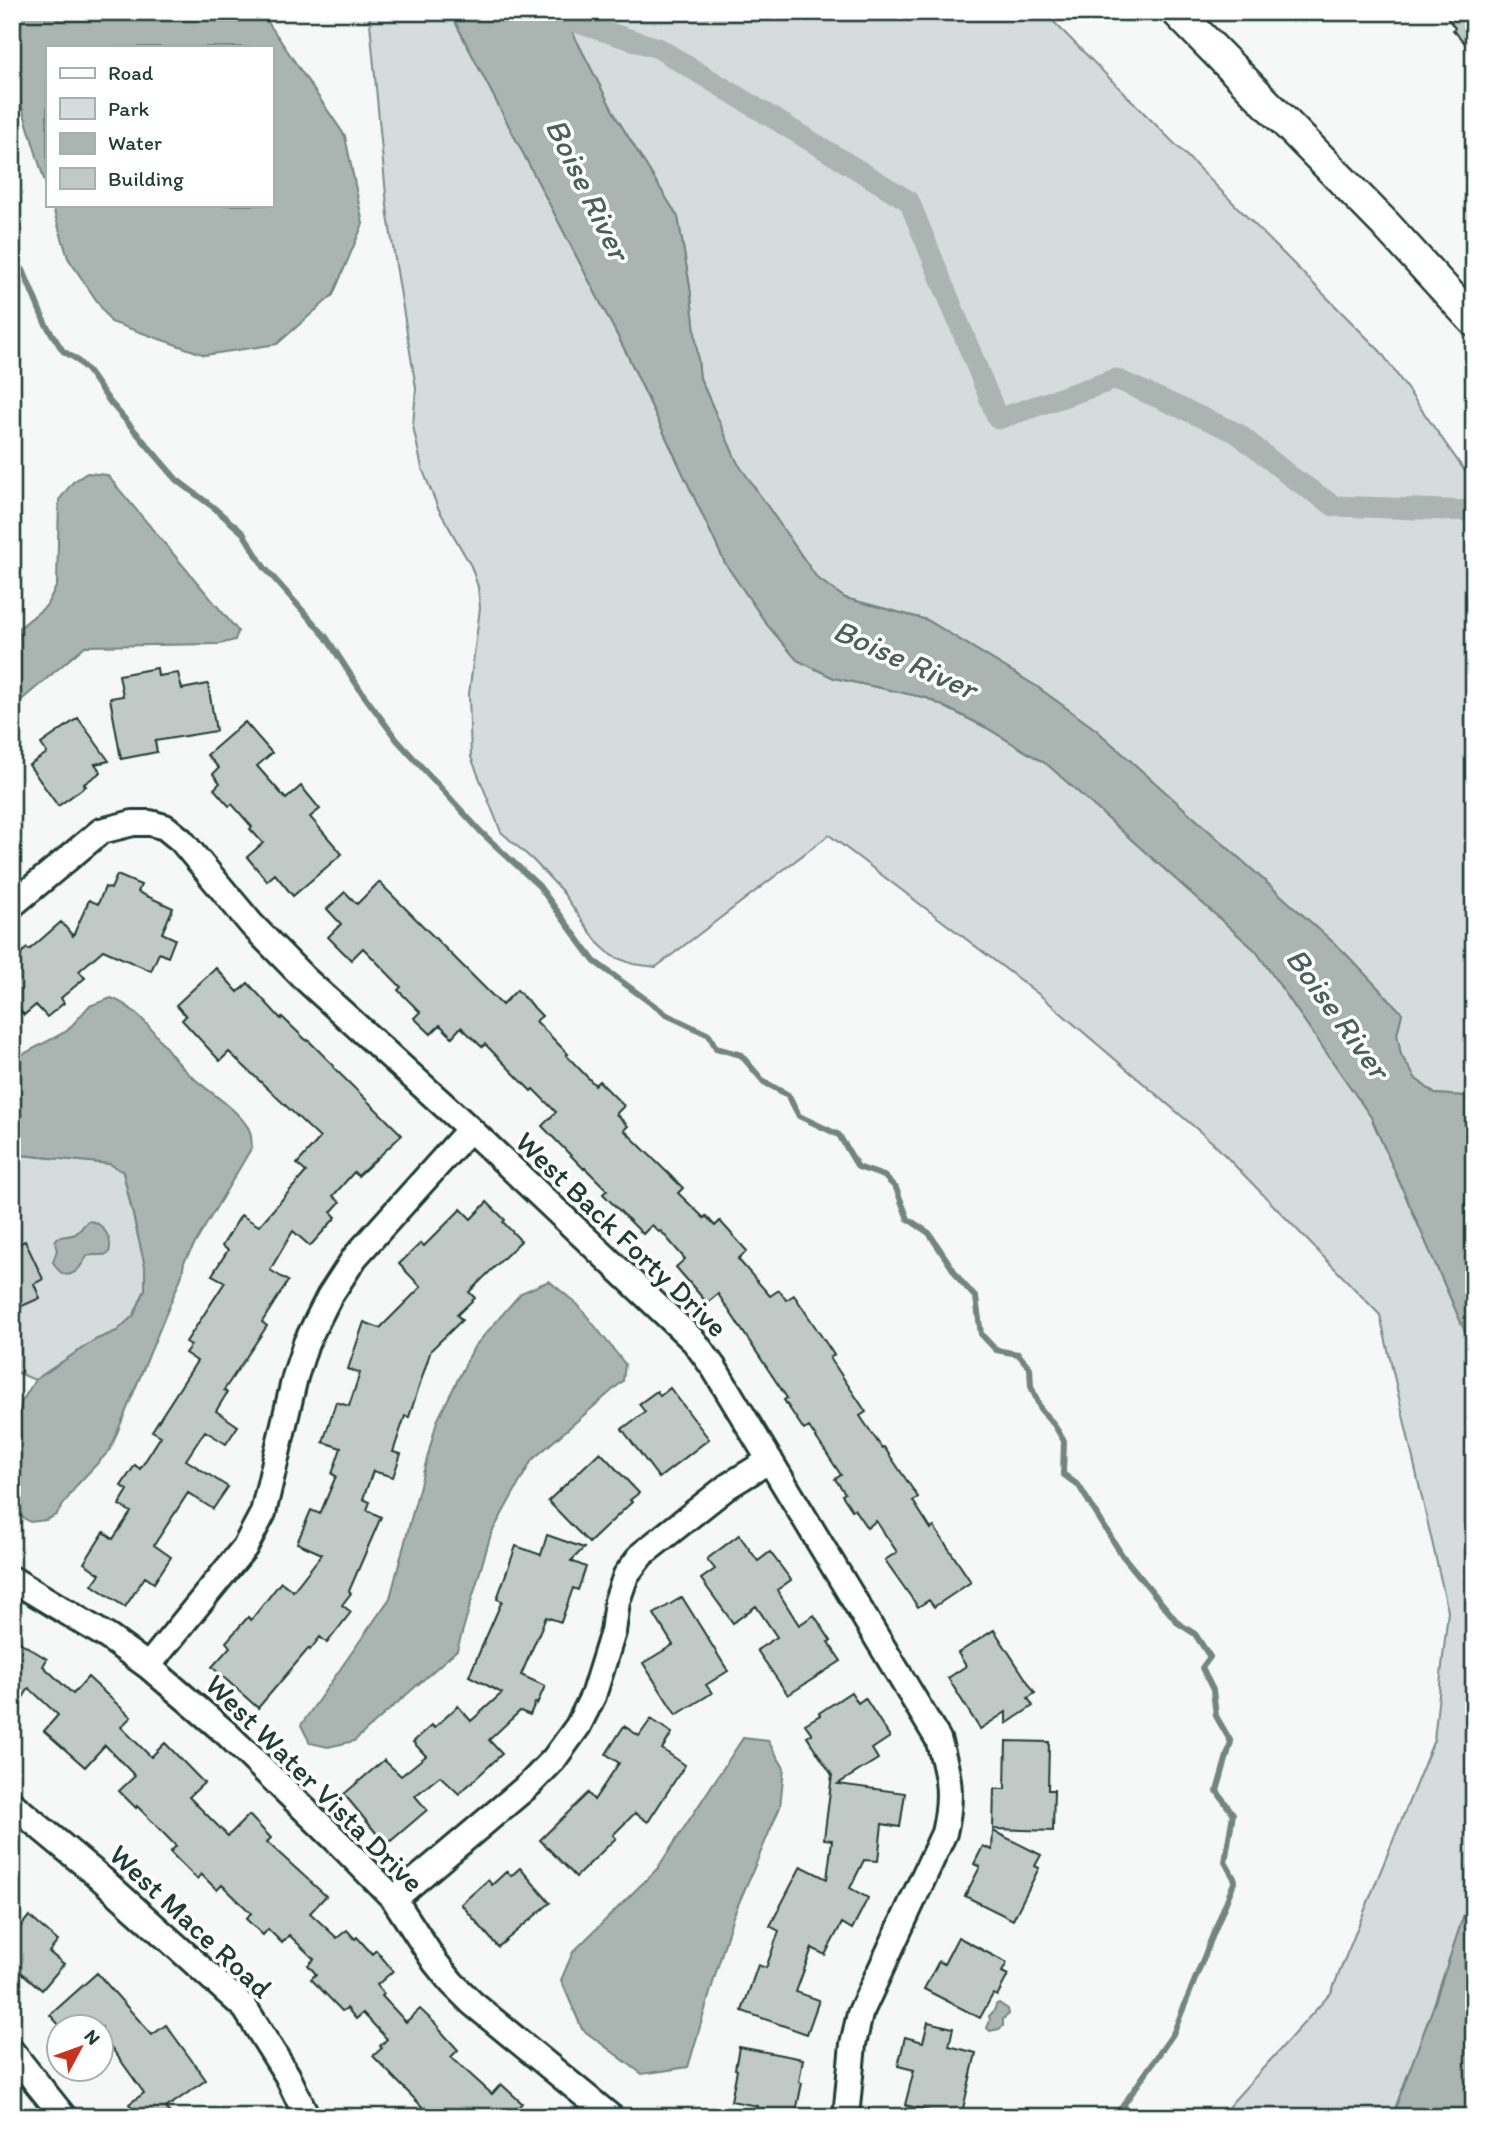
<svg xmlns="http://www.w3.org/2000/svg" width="1486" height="2129" font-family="Itim,sans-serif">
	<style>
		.green { fill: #d6dcdb; stroke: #7a8c88; stroke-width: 2 }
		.water { fill: #aab5b1; stroke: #72857f; stroke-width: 2 }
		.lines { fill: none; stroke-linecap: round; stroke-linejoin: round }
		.stream { stroke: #72857f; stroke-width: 6 }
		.canal { stroke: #aab5b1; stroke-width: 21 }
		.building { fill: #c0c9c6; stroke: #1f3d34; stroke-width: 2 }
		.minor-casing { stroke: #1f3d34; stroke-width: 30 }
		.major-casing { stroke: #1f3d34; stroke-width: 35 }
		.minor { stroke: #fff; stroke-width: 24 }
		.major { stroke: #fff; stroke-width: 30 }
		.labels { text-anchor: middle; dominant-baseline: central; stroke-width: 7; stroke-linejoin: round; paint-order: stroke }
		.street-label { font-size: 30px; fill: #1f3d34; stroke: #fff }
		.water-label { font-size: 32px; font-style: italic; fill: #49615a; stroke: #fff }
	</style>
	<rect width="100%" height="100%" fill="#f6f7f7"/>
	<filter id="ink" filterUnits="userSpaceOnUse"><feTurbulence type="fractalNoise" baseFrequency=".0143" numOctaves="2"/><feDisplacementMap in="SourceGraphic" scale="14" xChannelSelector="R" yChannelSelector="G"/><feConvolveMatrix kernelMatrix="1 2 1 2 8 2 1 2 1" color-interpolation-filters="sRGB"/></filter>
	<g filter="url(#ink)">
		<!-- green -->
		<path class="green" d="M369,12H450L627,354L725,563L768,626L797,660L834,678L927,698L987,728L1048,765L1256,951L1371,1117L1474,1352V1884L1434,2005L1392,2117H1219L1331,1993L1434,1740L1448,1611L1380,1315L1212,1142L1041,996L829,835L656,967L633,964L612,956L598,943L561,890L533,860L501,832L471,757L469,694L480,608L478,587L471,566L438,508L422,468L413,426L416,388L388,216Z
			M562,12H1044L1381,352L1474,484V1112L1464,1096L1435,1094L1416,1079L1401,1055L1397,1034L1402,1013L1344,952L1095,729L1036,686L927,620L845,598L817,578L737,463L700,378L690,287L678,217L616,117Z
			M12,1154L110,1164L123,1172L145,1266V1290L134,1315L117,1331L95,1340L35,1380L12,1370Z"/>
		<!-- water -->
		<path class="water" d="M12,12H261L345,136L363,224L333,295L277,344L205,355L111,322L68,258L52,205H271V47H47V189L12,74Z
			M450,12H562L616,117L678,217L690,287L700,378L737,462L817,578L845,598L927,620L1036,686L1095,729L1344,952L1402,1013L1397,1034L1401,1055L1416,1079L1435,1094L1464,1096L1474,1112V1352L1371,1117L1256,951L1048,765L987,728L927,698L834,678L797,660L768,626L725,563L627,354Z
			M87,473L107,475L238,631L235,640L220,644L85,646L12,708V634L46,606L57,585L59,500L73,482Z
			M111,998C145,1010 162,1048 187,1072C206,1091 232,1104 247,1126C252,1132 251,1140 252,1147L184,1262L182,1275L110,1450L77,1485L56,1515L46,1520L30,1522L19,1515L16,1443L21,1403L35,1380L95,1340L117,1331L134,1315L145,1290V1266L123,1172L110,1164L12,1154V1060L67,1031L89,1006Z
			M88,1221C103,1221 115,1242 108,1254C101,1256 94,1254 87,1256C78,1273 65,1285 53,1262L57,1250C50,1232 65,1239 75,1234C81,1231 83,1225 88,1221Z
			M549,1281L578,1305L625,1364L623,1381L532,1460L491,1534L457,1650L354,1741L328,1747L310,1743L301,1725L390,1598L437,1421L474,1347L521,1293Z
			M743,1738L768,1741L784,1768L780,1807L732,1919L688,2067L642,2074L582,2029L561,1980L573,1952L657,1869Z
			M1474,1884V2092L1465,2117H1392L1434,2005Z
			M999,2003L1008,2009L1009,2014L1003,2019V2026L999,2029L990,2031L987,2028L990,2020L989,2016L994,2011L996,2005Z"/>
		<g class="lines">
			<!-- stream -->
			<path class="stream" d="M12,258L23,270L45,323L63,351L76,359L88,371L110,402L177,480L213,507L243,533L264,567L326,637L363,694L397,740L482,833L539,886L594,961L667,1015L709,1035L716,1048L741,1055L764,1082L788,1095L799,1116L839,1135L858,1167L884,1176L896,1188L908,1219L929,1233L960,1280L976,1298L981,1334L996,1350L1018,1354L1030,1368L1031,1386L1041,1410L1053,1423L1064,1441L1063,1474L1079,1486L1122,1555L1178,1623L1195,1634L1210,1657L1202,1668L1213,1690L1216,1716L1231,1742L1217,1791L1233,1814L1225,1862L1235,1880L1173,2034L1115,2117"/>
			<!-- canal -->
			<path class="canal" d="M542,12L658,48L909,201L998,419L1116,379L1237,433L1290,476L1334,506L1474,511"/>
		</g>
		<!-- building -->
		<path class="building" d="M1443,12H1474V53L1453,30L1455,28Z
			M157,668L158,676L178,673L182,689L208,684L216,731L155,741L157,752L121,759L110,698L123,696L119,675Z
			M78,718L109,761L95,764L101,772L84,784L86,786L58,806L29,765L47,753L41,744Z
			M245,722L272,753L257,766L286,799L301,786L320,809L310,817L342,854L293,896L275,874L267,881L247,857L263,843L250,829L252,827L232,804L229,806L214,789L220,783L213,774L219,768L207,755Z
			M117,875L141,885L138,892L173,908L162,933L175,939L168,957L159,953L151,971L103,950L79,971L85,978L61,998L64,1003L47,1017L36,1005L24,1015L12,1001V961L27,948L29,950L61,922L73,936L89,900L98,904L105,887L111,889Z
			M379,882L502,1005L517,990L542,1016L536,1021L568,1054L566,1055L595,1085L599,1081L624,1106L616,1114L628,1126L624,1130L683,1188L678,1193L704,1218L706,1216L715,1226L720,1221L747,1251L738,1259L770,1296L779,1290L786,1300L794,1295L834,1355L830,1358L866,1412L860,1416L882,1448L884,1447L918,1497L913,1501L931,1529L934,1527L971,1582L934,1607L929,1600L918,1607L885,1560L897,1552L876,1521L867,1528L854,1509L852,1510L842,1495L845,1493L835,1479L841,1475L809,1427L804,1430L784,1400L787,1398L718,1294L707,1303L676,1267L685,1259L661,1231L659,1232L652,1225L643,1234L603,1194L607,1190L585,1168L584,1169L542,1126L556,1112L533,1089L531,1091L485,1044L482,1047L461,1027L452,1037L440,1025L431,1034L414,1018L420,1012L398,990L401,987L363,948L351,960L328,937L341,924L327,909L345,892L357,904Z
			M216,968L238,992L248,983L281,1019L282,1017L307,1041L308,1040L334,1066L333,1067L402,1135L358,1176L354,1172L333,1196L340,1202L331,1212L336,1217L310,1246L293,1231L270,1270L288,1281L262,1322L267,1326L224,1390L227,1393L216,1411L238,1426L226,1444L205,1431L186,1460L228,1487L213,1509L188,1493L154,1545L171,1557L154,1583L145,1577L125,1607L92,1585L100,1574L84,1563L104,1532L113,1539L131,1512L119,1505L128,1490L121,1486L135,1465L140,1469L161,1436L152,1431L197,1361L185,1353L191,1345L186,1342L225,1282L212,1275L228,1250L222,1246L241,1215L259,1226L306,1172L297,1164L320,1138L229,1052L220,1061L182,1020L186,1016L176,1005Z
			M487,1202L505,1220L503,1222L521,1241L469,1292L475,1298L457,1315L462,1320L431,1350L409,1417L405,1416L393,1452L401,1454L393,1477L373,1471L363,1499L370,1502L367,1510L381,1517L349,1591L351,1593L342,1605L351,1612L327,1643L320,1637L310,1650L309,1648L258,1708L212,1667L230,1647L226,1642L248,1617L251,1620L281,1582L293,1591L322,1554L297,1543L311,1510L320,1514L336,1476L332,1474L341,1448L323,1442L336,1402L349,1406L360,1373L348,1369L364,1322L380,1328L421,1287L399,1264L421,1243L424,1246L461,1209L471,1219Z
			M25,1241L43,1279L34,1284L40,1298L20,1307L12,1289V1247Z
			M670,1388L709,1439L659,1478L622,1429L645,1412L639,1404L657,1391L660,1396Z
			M600,1452L639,1493L630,1500L632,1502L589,1543L548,1501Z
			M547,1535L584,1548L571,1561L586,1567L578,1590L573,1588L561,1622L546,1617L521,1675L545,1686L537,1704L535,1703L530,1715L520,1711L489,1740L502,1754L459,1794L440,1776L415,1796L427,1810L386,1845L344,1794L384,1760L401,1776L426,1756L413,1742L432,1725L434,1728L458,1706L471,1721L502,1693L469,1676L502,1601L497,1599L516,1546L541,1555Z
			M739,1535L758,1561L770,1552L791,1580L777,1590L799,1625L814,1615L831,1641L828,1642L841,1661L788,1695L757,1650L777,1637L756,1606L733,1623L701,1579L715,1569L707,1559Z
			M682,1597L728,1671L706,1685L712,1693L676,1715L643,1663L673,1645L654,1614Z
			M994,1630L1035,1693L1028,1698L1033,1706L1006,1724V1712L980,1729L948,1678L966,1666L958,1653Z
			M18,1641L47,1659L43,1666L73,1694L88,1677L131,1717L121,1727L151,1757L165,1743L204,1783L189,1797L228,1836L249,1815L271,1838L267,1842L326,1896L310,1913L337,1938L347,1930L355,1939L357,1937L372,1954L376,1950L393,1971L377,1985L384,1994L382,1996L406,2022L420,2009L439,2027L438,2028L458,2050L451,2057L492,2094L501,2084L522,2103L510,2117H432L373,2056L382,2048L380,2046L387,2039L363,2013L356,2019L347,2008L342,2011L311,1979L316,1974L308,1965L314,1959L289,1935L282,1943L268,1929L263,1935L246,1919L251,1913L222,1885L217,1890L201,1874L197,1879L170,1852L176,1846L137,1806L136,1808L119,1791L135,1776L105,1745L85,1767L44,1731L58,1715L29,1688L12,1715V1650Z
			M851,1692L858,1703L865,1698L890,1737L872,1749L878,1759L838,1784L905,1793L900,1827L882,1824L878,1861L864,1860L850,1888L868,1898L852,1929L842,1923L825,1955L812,1948L796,1992L819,2000L807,2034L742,2011L758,1965L766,1968L779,1931L770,1926L801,1866L827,1879L832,1840L824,1839L832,1775L807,1737L812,1734L805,1724L820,1715L819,1713Z
			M651,1719L672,1733L662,1749L685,1765L648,1822L635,1813L613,1835L616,1838L576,1877L540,1840L588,1793L594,1800L619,1763L606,1754L624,1726L639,1736Z
			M1006,1741L1049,1742L1048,1790H1054L1053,1831L993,1829L994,1789H1005Z
			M993,1831L1041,1855L1035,1866L1039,1868L1013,1920L965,1896L980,1867L974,1864L983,1846L992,1850Z
			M520,1868L550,1903L498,1947L461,1904L488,1880L492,1885L507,1871L511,1876Z
			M29,1916L58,1941L49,1952L64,1964L42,1990L22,1973L12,1984V1937Z
			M958,1937L1007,1963L1002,1972L1008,1975L997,1996L993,1994L980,2018L924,1989L939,1961L944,1964Z
			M97,1973L152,2035L166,2025L206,2080L166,2108L173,2117H138L129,2104L144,2093L111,2047L102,2055V2027H61L50,2015Z
			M928,2022L953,2028L949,2046L976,2053L961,2117H953L905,2105L914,2070L898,2066L905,2037L923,2042Z
			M739,2047L803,2059L799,2082L802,2083L795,2117H770L755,2114L757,2106L731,2101L737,2070L735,2069Z"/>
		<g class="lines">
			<!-- minor casing -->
			<g class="minor-casing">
				<path id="minor" d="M12,905L101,831L133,823H150L165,827L181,840L252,925L303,977L470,1129L694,1341L714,1368L938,1739C949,1775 953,1795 944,1833L860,2014L853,2044L846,2117
					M12,1579L108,1637L148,1666L226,1733L337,1841L394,1899L435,1962L452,1983L472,2003L611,2117
					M148,1666L245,1547L263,1513L295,1377L306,1343L329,1297L355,1257L470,1129
					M12,1804L95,1873L245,2008L287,2075L307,2117
					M394,1899L530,1784L554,1759L578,1726L593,1696L613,1632L617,1601L626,1575L642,1554L728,1486L770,1460
					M12,2052L64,2117"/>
			</g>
			<!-- major casing -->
			<g class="major-casing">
				<path id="major" d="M1177,12L1385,224L1474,321"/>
			</g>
			<!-- minor -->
			<use href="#minor" class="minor"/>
			<!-- major -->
			<use href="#major" class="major"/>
		</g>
	</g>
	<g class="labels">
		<!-- street labels -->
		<g class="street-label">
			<text transform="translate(622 1234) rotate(44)">West Back Forty Drive</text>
			<text transform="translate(315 1783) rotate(45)">West Water Vista Drive</text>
			<text transform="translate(191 1921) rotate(43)">West Mace Road</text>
		</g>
		<!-- water labels -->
		<g class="water-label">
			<text transform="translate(588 189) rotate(64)">Boise River</text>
			<text transform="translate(905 659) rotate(24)">Boise River</text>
			<text transform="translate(1338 1013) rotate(54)">Boise River</text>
		</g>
	</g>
	<!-- margin -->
	<rect width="1486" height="2129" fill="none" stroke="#fff" stroke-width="42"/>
	<rect x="21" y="21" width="1444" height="2087" fill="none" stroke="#1f3d34" stroke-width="2.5" filter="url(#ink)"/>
	<!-- legend -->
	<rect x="46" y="46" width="228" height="161" fill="#ffffff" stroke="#a5b1ae" stroke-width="2"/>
	<rect x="60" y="68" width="35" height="10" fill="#ffffff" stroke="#a5b1ae" stroke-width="2"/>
	<text x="108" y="80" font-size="21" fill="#1f3d34">Road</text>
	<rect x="60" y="98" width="35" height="21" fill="#d6dcdb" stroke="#a5b1ae" stroke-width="2"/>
	<text x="108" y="116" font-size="21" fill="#1f3d34">Park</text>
	<rect x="60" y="133" width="35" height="21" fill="#aab5b1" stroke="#a5b1ae" stroke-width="2"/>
	<text x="108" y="150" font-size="21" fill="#1f3d34">Water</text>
	<rect x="60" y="168" width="35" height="21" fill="#c0c9c6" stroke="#a5b1ae" stroke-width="2"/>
	<text x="108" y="186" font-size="21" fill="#1f3d34">Building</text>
	<!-- north arrow -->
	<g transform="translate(80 2048) rotate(49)"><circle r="33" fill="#ffffff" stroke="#a5b1ae" stroke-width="2"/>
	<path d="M0-5L12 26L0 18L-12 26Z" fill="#c8321e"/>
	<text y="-10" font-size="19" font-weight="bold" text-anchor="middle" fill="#1f3d34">N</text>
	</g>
</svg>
